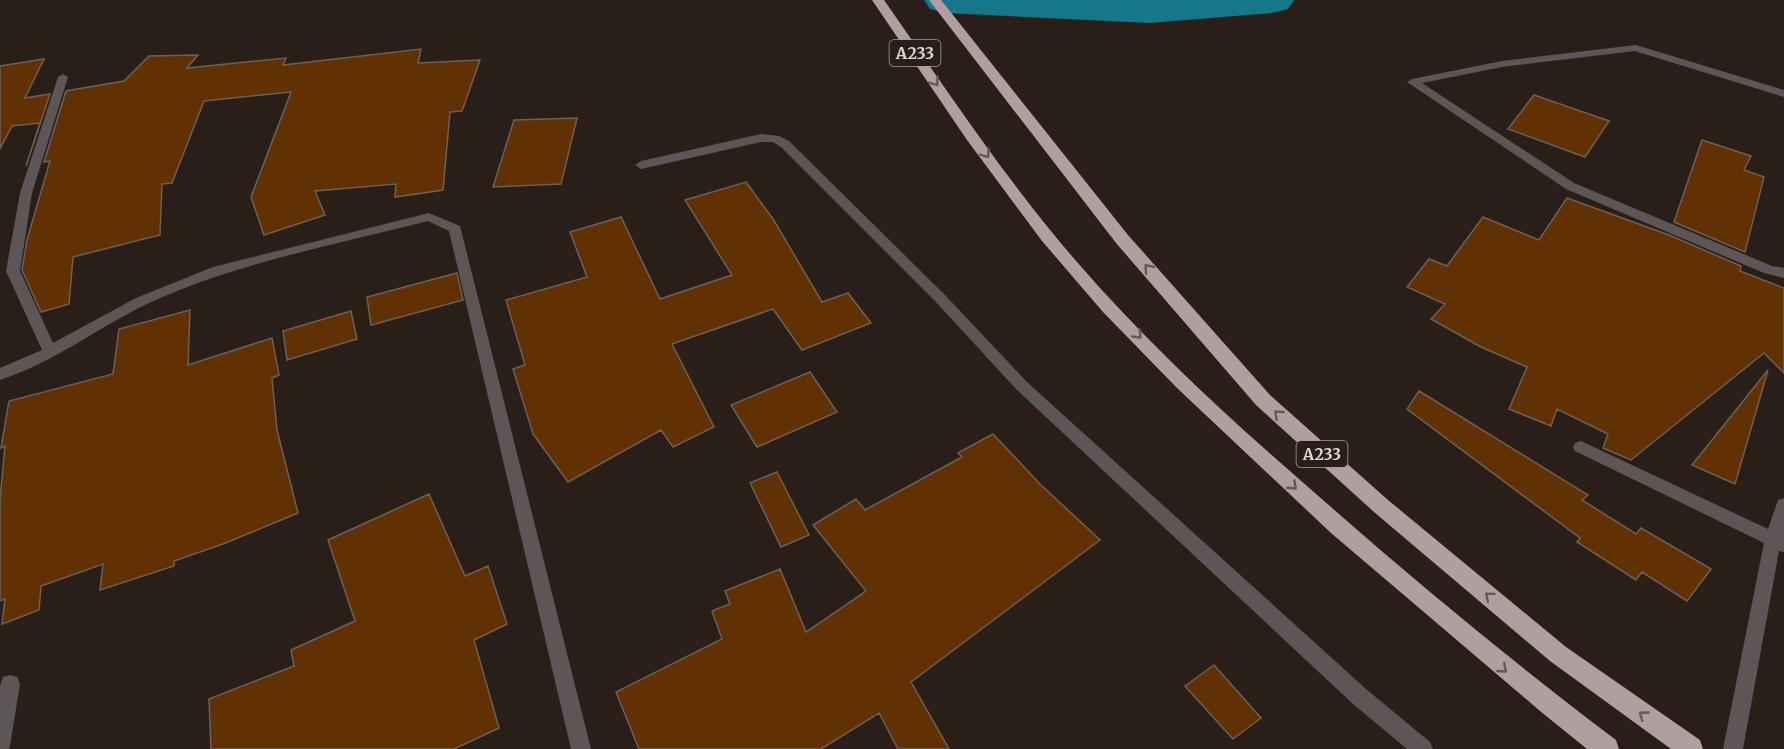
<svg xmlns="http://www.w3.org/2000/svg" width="1784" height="749" font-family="Merriweather,serif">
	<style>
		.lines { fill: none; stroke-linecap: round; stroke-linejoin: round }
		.river { fill: #15788a; fill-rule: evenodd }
		.building { fill: #613003; stroke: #6d6057; stroke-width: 1.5 }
		.minor { fill: #5d5657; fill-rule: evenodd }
		.highway { fill: #b19ea0; fill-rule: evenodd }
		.oneway { stroke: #675855 }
		.labels { text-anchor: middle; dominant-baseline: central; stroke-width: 6; stroke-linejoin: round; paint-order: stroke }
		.shield { fill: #2a1f18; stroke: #a9a09b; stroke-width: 1.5 }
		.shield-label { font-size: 16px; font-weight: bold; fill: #dfd8d3 }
	</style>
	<rect width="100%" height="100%" fill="#2a1f18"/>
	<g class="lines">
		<!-- river -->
		<path class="river" d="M924,0H1294L1288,9L1272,13L1149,23L946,13L930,9Z"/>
	</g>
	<!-- building -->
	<path class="building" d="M421,49L418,63L480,60L462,111L450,112L443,190L395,197L396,184L315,191L325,215L264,235L251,197L291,92L204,101L172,183L162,184L160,235L73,257L69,304L41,312L22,270L27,240L50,161L44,162L66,91L124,81L149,56L198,55L187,68L286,58L283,65Z
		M44,59L25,98L50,94L26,166L40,123L12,126L0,149V66Z
		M1534,95L1609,121L1585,157L1508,129Z
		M577,118L561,184L493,187L514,120Z
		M1702,140L1751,156L1744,170L1764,177L1745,252L1674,222Z
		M746,182L773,219L822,302L848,293L871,323L802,350L773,309L672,344L714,427L673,447L661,430L568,482L533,434L513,369L525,365L506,300L587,277L570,232L621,217L660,299L732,275L685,200Z
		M1567,198L1669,235L1741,266L1740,271L1784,288V373L1764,353L1631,460L1603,448L1608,434L1557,409L1551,426L1509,409L1527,367L1481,347L1431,319L1445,304L1407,287L1429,259L1447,266L1483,217L1539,240Z
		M457,273L463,300L371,325L367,297Z
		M190,310L188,365L272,338L279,375L272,378L277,430L298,513L223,544L174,561V566L100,590L103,564L41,586L39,610L2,624L5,599L0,601V500L5,446L1,448L9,401L113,374L119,329Z
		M351,311L357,339L287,360L283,331Z
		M1768,370L1735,484L1692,465Z
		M810,372L837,412L757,447L731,405Z
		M1419,391L1588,495L1582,500L1636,534L1641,528L1711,569L1687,601L1642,572L1636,580L1577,542L1580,538L1407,409Z
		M993,434L1040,484L1100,540L911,682L949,749H898L879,713L821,749H639L616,692L722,639L712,611L730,604L725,591L780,569L806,632L866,591L813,525L856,499L865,510L962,457L958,453Z
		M777,472L809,535L781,547L750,483Z
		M429,494L465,576L488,566L507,624L474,640L499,728L454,749H211L209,699L294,666L291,650L355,621L328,540Z
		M1214,665L1261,718L1233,739L1185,686Z"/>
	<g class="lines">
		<!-- minor -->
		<path class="minor" d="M1636,45L1784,90V97L1635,51L1502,67L1422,83L1574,183L1772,266L1784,268V278L1764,273L1566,189L1407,82L1412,79L1502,61Z
			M63,74L68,77L32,193L20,271L53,343L136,298L213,267L429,213L460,226L591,749H571L449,231L428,221C334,245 235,263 147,304C97,328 53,363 0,380V368L42,350L6,271L20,193L58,77Z
			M761,134L779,136L789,141L945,295L1027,382L1366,689L1430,742L1433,749H1407L1352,703L1017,390L935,301L781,147L773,142H761L641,169L635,165L641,161Z
			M1581,441L1768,529L1778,500L1784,498V552L1779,551L1743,749H1723L1764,543L1575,451L1573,447L1575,443Z
			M10,675L17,677L20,684L10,746L9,749H0V686L3,677Z"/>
		<!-- highway -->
		<path class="highway" d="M872,0H884C946,89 1006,180 1077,262C1154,351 1242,430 1331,507C1423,588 1518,666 1616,740L1619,749H1587L1540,711L1331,533L1177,388L1103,312L1042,241L967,140Z
			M929,0H941L1128,235L1270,395L1388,500L1566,647L1700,740L1703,749H1671L1550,661L1374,512L1256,405L1116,243Z"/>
	</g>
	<!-- one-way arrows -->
	<defs><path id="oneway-chevron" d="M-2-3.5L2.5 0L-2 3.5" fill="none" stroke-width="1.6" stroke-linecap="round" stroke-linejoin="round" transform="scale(1.5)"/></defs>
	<g class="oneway">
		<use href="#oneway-chevron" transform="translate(935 82) rotate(55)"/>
		<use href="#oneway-chevron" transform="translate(986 154) rotate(54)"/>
		<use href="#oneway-chevron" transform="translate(1148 268) rotate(-131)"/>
		<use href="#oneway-chevron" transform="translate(1138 335) rotate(46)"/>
		<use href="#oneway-chevron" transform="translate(1278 414) rotate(-138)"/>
		<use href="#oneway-chevron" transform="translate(1293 486) rotate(43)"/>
		<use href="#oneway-chevron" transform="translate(1489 596) rotate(-140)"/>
		<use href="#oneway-chevron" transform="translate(1503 669) rotate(41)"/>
		<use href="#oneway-chevron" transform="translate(1643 715) rotate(-144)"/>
	</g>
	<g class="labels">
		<!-- shield labels -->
		<g class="shield">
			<rect x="889.5" y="40" width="51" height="26" rx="4.5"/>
			<rect x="1296.5" y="441" width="51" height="26" rx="4.5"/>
		</g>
		<g class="shield-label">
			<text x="915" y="53">A233</text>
			<text x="1322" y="454">A233</text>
		</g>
	</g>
</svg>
